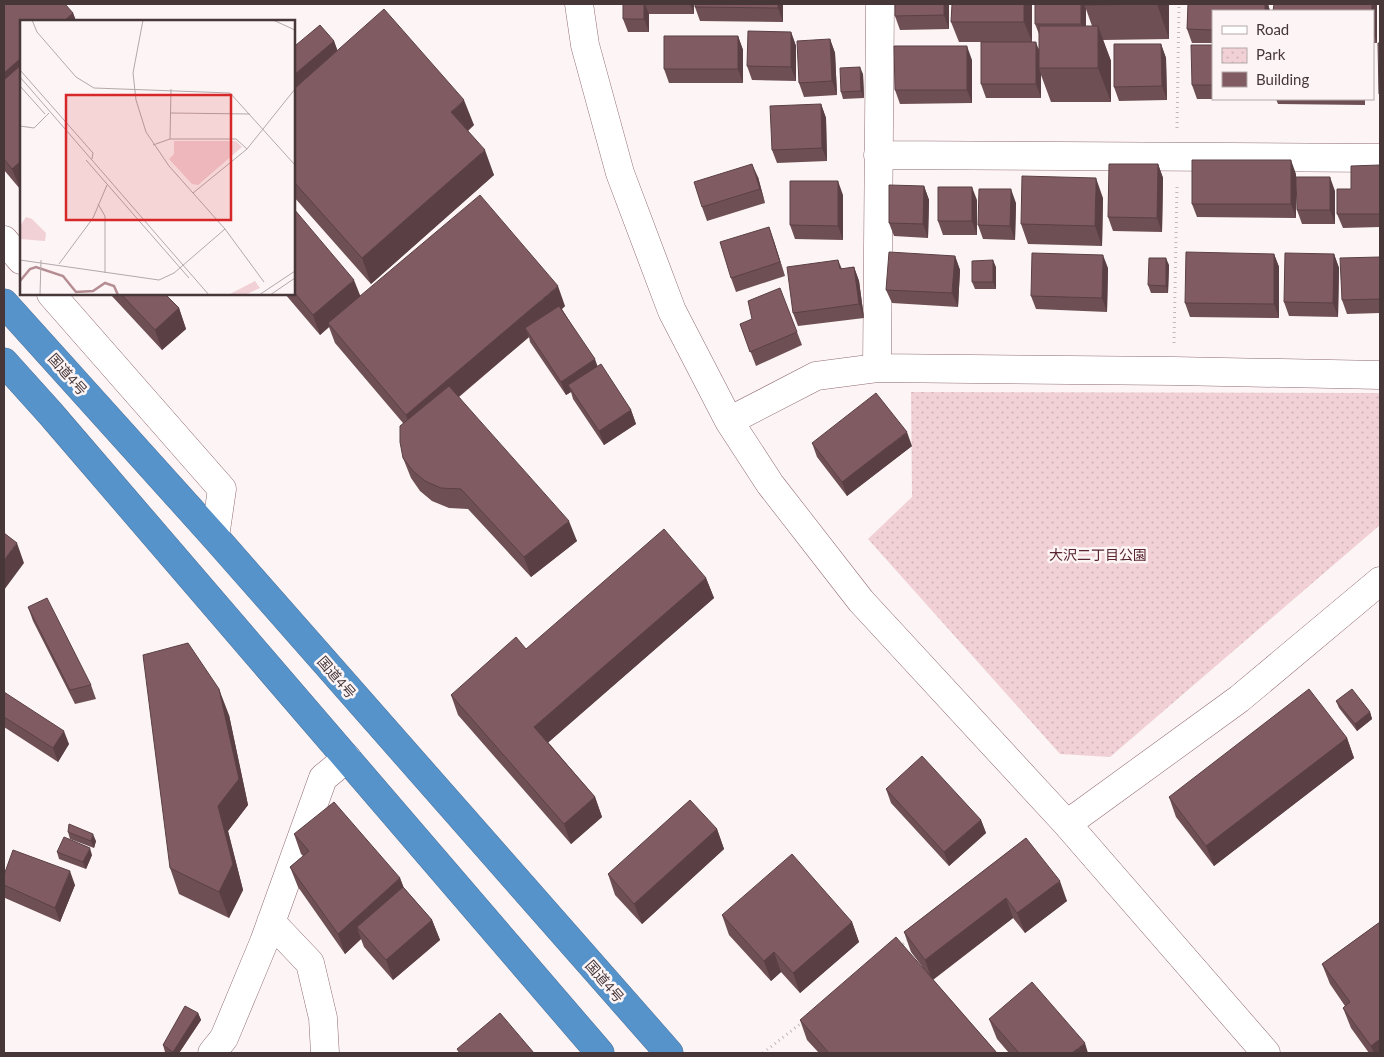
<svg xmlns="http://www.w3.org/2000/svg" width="1384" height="1057" font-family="Lato,'Noto Sans JP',sans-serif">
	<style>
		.park { fill: url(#park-dots) }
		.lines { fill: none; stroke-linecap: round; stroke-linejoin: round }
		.minor-casing { stroke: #916c72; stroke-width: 29 }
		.highway-casing { stroke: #517398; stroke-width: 29 }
		.path { stroke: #c2b7b9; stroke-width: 3; stroke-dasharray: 1 4; stroke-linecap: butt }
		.minor { stroke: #fff; stroke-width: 28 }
		.highway { stroke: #5693cb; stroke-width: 28 }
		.wall { fill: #6e4f54; fill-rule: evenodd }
		.shaded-wall { fill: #5a4045 }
		.building { fill: #805c62; stroke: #5a4045 }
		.labels { text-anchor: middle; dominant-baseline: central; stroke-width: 5; stroke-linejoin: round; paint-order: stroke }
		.street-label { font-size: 14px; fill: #473739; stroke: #fcf4f5 }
		.park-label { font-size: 14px; fill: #592430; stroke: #fcf4f5 }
		.inset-river { fill: none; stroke: #b68d93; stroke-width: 2.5 }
		.inset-road { fill: none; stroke: #b4a8aa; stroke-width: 1 }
		.view { fill: #d62828; fill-opacity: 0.15; stroke: #d62828; stroke-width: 2.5 }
		.inset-edge { fill: none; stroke: #473739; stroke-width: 2.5 }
	</style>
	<defs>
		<pattern id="park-dots" width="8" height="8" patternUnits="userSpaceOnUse" patternTransform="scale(1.25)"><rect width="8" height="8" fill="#f1d1d6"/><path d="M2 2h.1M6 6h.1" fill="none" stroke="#d0b4b8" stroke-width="1.8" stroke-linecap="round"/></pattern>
	</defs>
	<rect width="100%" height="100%" fill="#fcf4f5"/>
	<!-- park -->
	<path class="park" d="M911,392L1380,393V525L1110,757L1060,754L868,539L912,497Z"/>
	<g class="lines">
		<!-- minor casing -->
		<g class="minor-casing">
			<path id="minor" d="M579,4L585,45L620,173L672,311L729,421L770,484L861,601L1067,824L1266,1053
				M878,155L1380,158
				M4,240L21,260
				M51,294L222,489L215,537
				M877,368L880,4
				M729,421L816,376L877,368L1174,371L1380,375
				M1067,824L1239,699L1380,581
				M271,922L310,963L323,1018L325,1053
				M212,1053L224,1038L264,942L323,778L347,758"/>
		</g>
		<!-- highway casing -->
		<g class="highway-casing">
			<path id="highway" d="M4,303L215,537L669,1053
				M4,362L50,413L600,1053"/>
		</g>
		<!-- path -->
		<path class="path" d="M1177,128L1179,4
			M1174,343L1177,186
			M899,947L910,939
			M763,1053L804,1021"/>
		<!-- minor -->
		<use href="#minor" class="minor"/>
		<!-- highway -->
		<use href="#highway" class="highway"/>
	</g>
	<!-- wall -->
	<path class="wall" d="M4,4L73,13L76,21H21V187L20,189L4,170Z
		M623,4H694V14H649V32H628L623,19Z
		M783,4V22L700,21L695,7Z
		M895,4H949V29L900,30L895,16Z
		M1032,4V42L1039,49V34L1035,24V4H1169V39L1103,40L1111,61V102H1051L1041,75V98H986L981,84V42H959L951,22ZM1086,9L1092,26H1086Z
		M1188,4H1268L1270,11H1213V43H1192L1187,29Z
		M1377,4V43H1373V11Z
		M791,32L796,46V81L752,80L747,66Z
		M738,36L743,50V83H669L664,69Z
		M830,39L835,53L837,95L804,97L799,83Z
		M334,41L337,50L474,125L468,131L494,175L371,284L294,197V42L296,45Z
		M1161,44L1166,58L1167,100L1119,101L1114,87Z
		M1213,45V99H1222H1197L1192,85Z
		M972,60V103L900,104L895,90Z
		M863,74L864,98L843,99L841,92Z
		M1276,99H1365V105L1278,104Z
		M821,104L826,118L827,161L777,163L772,150Z
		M1158,164L1163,178L1162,232L1113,231L1108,217Z
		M1380,165V227L1343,228L1337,214L1351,189Z
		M1296,174V218L1197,217L1192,204Z
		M758,177L765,203L707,221L702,207Z
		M924,186L929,200L928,238L894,236L889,223Z
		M1335,191V224H1302L1297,210Z
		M843,195V240L795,239L790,225Z
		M1103,198L1102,246L1028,244L1021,224Z
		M977,200V235H943L938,221Z
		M1016,203L1015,240L983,239L978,225Z
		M294,209L360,296L565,306L562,309L597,366L631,410L636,424L604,445L573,399L571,392L566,395L530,342L529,337L459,397L577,541L531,577L468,509L449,508L432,501L420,491L411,478L403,458V423L335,343L329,327L320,335L285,294H294Z
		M769,227L785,276L736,292L731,278Z
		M1274,254L1279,267V318L1190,317L1185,303Z
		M1334,254L1339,268L1338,317L1289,316L1284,302Z
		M955,256L960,270L958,307L892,303L886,290Z
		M1380,257V313L1347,314L1342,300Z
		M838,260L842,269L854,267L859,281L864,318L798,326L793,313Z
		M1169,265L1168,293H1151L1148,285Z
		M996,267V289H975L972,282Z
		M1108,268L1107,312L1036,309L1031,296Z
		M110,294H168L166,295L179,308L186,329L162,350Z
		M740,324L797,332L802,345L756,366Z
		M812,443L912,446L847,496L817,457Z
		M706,578L714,598L548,742L595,797L602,817L571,844L458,715L451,695L526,649Z
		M28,607L91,685L96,699L75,704L33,621Z
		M4,692L69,744L58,762L4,727Z
		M1336,701L1370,712L1372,719L1357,731L1339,708Z
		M229,715L248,805L228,831L243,890L229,918L179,894L170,868Z
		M1347,738L1354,758L1214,866L1176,817L1169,797Z
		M886,789L981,820L986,833L949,866L891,803Z
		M717,829L724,849L642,924L615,895L608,874Z
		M68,832L96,841L94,848L70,839Z
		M294,834L400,878L404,888L432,920L440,940L393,980L364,947L361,939L345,954L298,887L290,867L303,856L301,854Z
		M1026,838L1067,901L1025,933L1013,918L933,980L997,1053H819L807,1040L800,1020L927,973L911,952L904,932Z
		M57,852L92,855L86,869L59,859Z
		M4,875L75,885L60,922L5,898L4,893Z
		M722,915L852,922L859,942L800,993L781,972L771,981L729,935Z
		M1380,922V1053H1369L1351,1028L1343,1008L1345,1006L1330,984L1322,964Z
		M198,1013L201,1020L179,1053H167L165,1052L163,1045Z
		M989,1019L1088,1053H1009L997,1039Z"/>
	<!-- shaded-wall -->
	<path class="shaded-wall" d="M644,4H645L649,14V32L644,19Z
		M690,4H694V14Z
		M778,4H783V22L778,8Z
		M944,4H949V29L944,15Z
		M1024,4H1032V42L1024,22Z
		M1081,4H1086L1084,5L1086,9V38L1081,24Z
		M1157,4H1169V39Z
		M1265,4H1268L1270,11H1265Z
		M1372,4H1377V43L1373,32V11H1372Z
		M73,13L76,21H64Z
		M1098,26L1111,61V102L1098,68Z
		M791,32L796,46V81L791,67Z
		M738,36L743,50V83L738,69Z
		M830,39L835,53L837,95L832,81Z
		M334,41L347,76L294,121V75Z
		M1036,42L1041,56L1039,68L1041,75V98L1036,84Z
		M1161,44L1166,58L1167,100L1162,86Z
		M967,46L972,60V103L967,90Z
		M21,58V84L4,99V73Z
		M860,67L863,74L864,98L861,91Z
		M464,100L474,125L460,137L451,112Z
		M821,104L826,118L827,161L822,148Z
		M485,150L494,175L371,284L362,258Z
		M1291,160L1296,174V218L1291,204Z
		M21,161V187L20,189L12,169Z
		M752,164L758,177L765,203L760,189Z
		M1158,164L1163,178L1162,232L1157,218Z
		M1330,177L1335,191V224L1330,210Z
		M1096,178L1103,198L1102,246L1095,226Z
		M838,181L843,195V240L838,226Z
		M924,186L929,200L928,238L923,224Z
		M972,187L977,200V235L972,221Z
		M1011,189L1016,203L1015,240L1010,226Z
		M769,227L774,241L785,276L780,262Z
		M1274,254L1279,267V318L1274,304Z
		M1334,254L1339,268L1338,317L1333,303Z
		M1103,255L1108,268L1107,312L1102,298Z
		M955,256L960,270L958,307L952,293Z
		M1166,258L1169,265L1168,293L1166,286Z
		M993,260L996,267V289L993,282Z
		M854,267L859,281L864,318L859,304Z
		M354,280L362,300L328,323L329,327L320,335L313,315Z
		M558,286L565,306L530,336L525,328L529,337L413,435L406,415Z
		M179,308L186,329L162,350L155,330Z
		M595,359L600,373L568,385L571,392L566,395L561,382Z
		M631,410L636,424L604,445L599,431Z
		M907,432L912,446L847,496L842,482Z
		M569,521L577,541L531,577L524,557Z
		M17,543L24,563L4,590V560Z
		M706,578L714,598L542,748L534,727Z
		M219,689L229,715L248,805L228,831L243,890L229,918L219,892L218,806Z
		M1370,712L1372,719L1357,731L1355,724Z
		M64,731L69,744L58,762L53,748Z
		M1347,738L1354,758L1214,866L1206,846Z
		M595,797L602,817L571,844L564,824Z
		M981,820L986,833L949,866L944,852Z
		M717,829L724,849L642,924L634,904Z
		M93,834L96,841L94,848L91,841Z
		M90,848L92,855L86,869L83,862Z
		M70,871L75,885L60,922L55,908Z
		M400,878L407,898L357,927L361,939L345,954L338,934Z
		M1060,881L1067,901L1025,933L1017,913Z
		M1006,898L1013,918L932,980L925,960Z
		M432,920L440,940L393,980L386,960Z
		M852,922L859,942L800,993L793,973Z
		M774,952L781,972L771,981L764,961Z
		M198,1013L201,1020L179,1053H173V1052Z
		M1380,1039V1053H1374L1371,1046Z
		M1085,1043L1088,1053H1072Z"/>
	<!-- building -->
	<path class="building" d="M4,4H65L73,13L64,21H21V58L4,73Z
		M623,4H644V19H623Z
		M695,4H778V8L695,7Z
		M895,4H944V15L895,16Z
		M952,4H1024V22H951Z
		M1035,4H1081V24H1035Z
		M1084,4H1157L1084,5Z
		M1188,4H1265V11H1213V30L1187,29Z
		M1274,4H1372V11H1273Z
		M384,9L464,100L451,112L485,150L362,258L294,182V89Z
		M320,25L334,41L294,75V42L296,45Z
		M1039,26H1098V68H1039Z
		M748,31L791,32V67L747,66Z
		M664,36H738V69H664Z
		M830,39L832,81L799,83L797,41Z
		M981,42H1036V84H981Z
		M1378,43H1380V94H1379Z
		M1114,44H1161L1162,86L1114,87Z
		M1191,45H1213V85H1192Z
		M894,46H967V90H895Z
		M21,65V161L12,169L4,159V80Z
		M860,67L861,91L841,92L840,68Z
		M821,104L822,148L772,150L770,106Z
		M1192,160H1291V204H1192Z
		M752,164L760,189L702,207L694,182Z
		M1109,164H1158L1157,218L1108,217Z
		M1380,165V214H1337V189H1351V166Z
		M1022,176L1096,178L1095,226L1021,224Z
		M1296,177H1330V210H1297Z
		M790,181H838V226L790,225Z
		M889,185L924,186L923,224L889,223Z
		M938,187H972V221H938Z
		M979,189H1011L1010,226L978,225Z
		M480,195L558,286L406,415L328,323Z
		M294,209L354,280L313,315L294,292Z
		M769,227L780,262L731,278L720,242Z
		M889,252L955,256L952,293L886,290Z
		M1186,252L1274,254V304L1185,303Z
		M1032,253L1103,255L1102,298L1031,296Z
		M1285,253L1334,254L1333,303L1284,302Z
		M1380,257V299L1342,300L1340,258Z
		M1149,258H1166V286L1148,285Z
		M838,260L840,269L854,267L859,304L793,313L787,267Z
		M993,260V282H972V261Z
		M780,288L797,332L750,352L740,324L752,319L748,301Z
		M121,294H165L179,308L155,330Z
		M559,306L595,359L561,382L525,328Z
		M601,364L631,410L599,431L568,385Z
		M449,386L569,521L524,557L461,489L441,488L425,481L413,471L403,458L400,442V426Z
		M876,393L907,432L842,482L812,443Z
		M664,529L706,578L534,727L595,797L564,824L451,695L516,637L526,649Z
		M4,533L17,543L4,560Z
		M47,598L91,685L70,690L28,607Z
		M188,643L219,689L239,779L218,806L233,864L219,892L170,868L143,655Z
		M1309,689L1347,738L1206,846L1169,797Z
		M1352,689L1370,712L1355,724L1336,701Z
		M4,692L64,731L53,748L4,717Z
		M922,756L981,820L944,852L886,789Z
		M690,800L717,829L634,904L608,874Z
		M334,802L400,878L338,934L290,867L309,851L294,834Z
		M69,824L93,834L91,841L68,832Z
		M64,837L90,848L83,862L57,852Z
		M1026,838L1060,881L1017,913L1006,898L925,960L904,932Z
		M13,850L70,871L55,908L4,885V875Z
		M792,854L852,922L793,973L774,952L764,961L722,915Z
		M403,887L432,920L386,960L357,927Z
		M1380,922V1039L1371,1046L1343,1008L1350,1002L1322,964Z
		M896,937L997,1053H829L800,1020Z
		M1032,982L1085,1043L1072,1053H1019L989,1019Z
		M185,1006L198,1013L173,1052L163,1045Z
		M500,1013L534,1053H460L457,1049Z"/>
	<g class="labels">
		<!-- street labels -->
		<g class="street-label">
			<text transform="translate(68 374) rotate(48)">国道4号</text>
			<text transform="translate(337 677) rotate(49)">国道4号</text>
			<text transform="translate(605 981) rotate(49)">国道4号</text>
		</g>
		<!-- park labels -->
		<g class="park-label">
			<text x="1098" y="554">大沢二丁目公園</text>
		</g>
	</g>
	<!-- overview -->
	<g transform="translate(20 20)">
		<rect width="275" height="275" fill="#fcf4f5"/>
		<path d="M235,261L240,268L225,275H208Z" fill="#f1d1d6"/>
		<path d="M6,197L12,199L26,213L25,221L0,219V206Z" fill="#f1d1d6"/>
		<path d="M154,121H216L222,127L178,165L172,164L149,139L154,134Z" fill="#f1d1d6"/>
		<path class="inset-river" d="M0,261L10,249L16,247L43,256L56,272L73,271L85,263L94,266L98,275"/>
		<path class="inset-road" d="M12,0L17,12L56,57L74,68L210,73L275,145M123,0L113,53L116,80L126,112L149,146L205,209L244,262M253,0L275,10M0,50L73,133L72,139M0,57L189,275M0,66L25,94M151,93L230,94M0,106L14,108L29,93M150,119L151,69M133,125L150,119H216L227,129M66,140L169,258M173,173L227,129L275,69M78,184L85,196V253M0,240L139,260L154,253L205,209M39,244L73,198L87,165M20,275L21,240M239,275L275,251M250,275L275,258"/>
		<path class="view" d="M46,75H211V200H46Z"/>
		<rect width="275" height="275" class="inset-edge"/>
	</g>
	<!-- border -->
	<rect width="1384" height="1057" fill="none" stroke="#473739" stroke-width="10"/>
	<!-- legend -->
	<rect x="1212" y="10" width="162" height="90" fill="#fcf4f5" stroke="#b4a8aa"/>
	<rect x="1222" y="26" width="25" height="8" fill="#ffffff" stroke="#b4a8aa"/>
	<text x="1256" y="35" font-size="15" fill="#473739">Road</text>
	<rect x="1222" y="48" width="25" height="15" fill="url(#park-dots)" stroke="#b4a8aa"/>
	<text x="1256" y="60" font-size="15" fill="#473739">Park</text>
	<rect x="1222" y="72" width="25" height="15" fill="#805c62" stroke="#b4a8aa"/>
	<text x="1256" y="85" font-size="15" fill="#473739">Building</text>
</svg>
